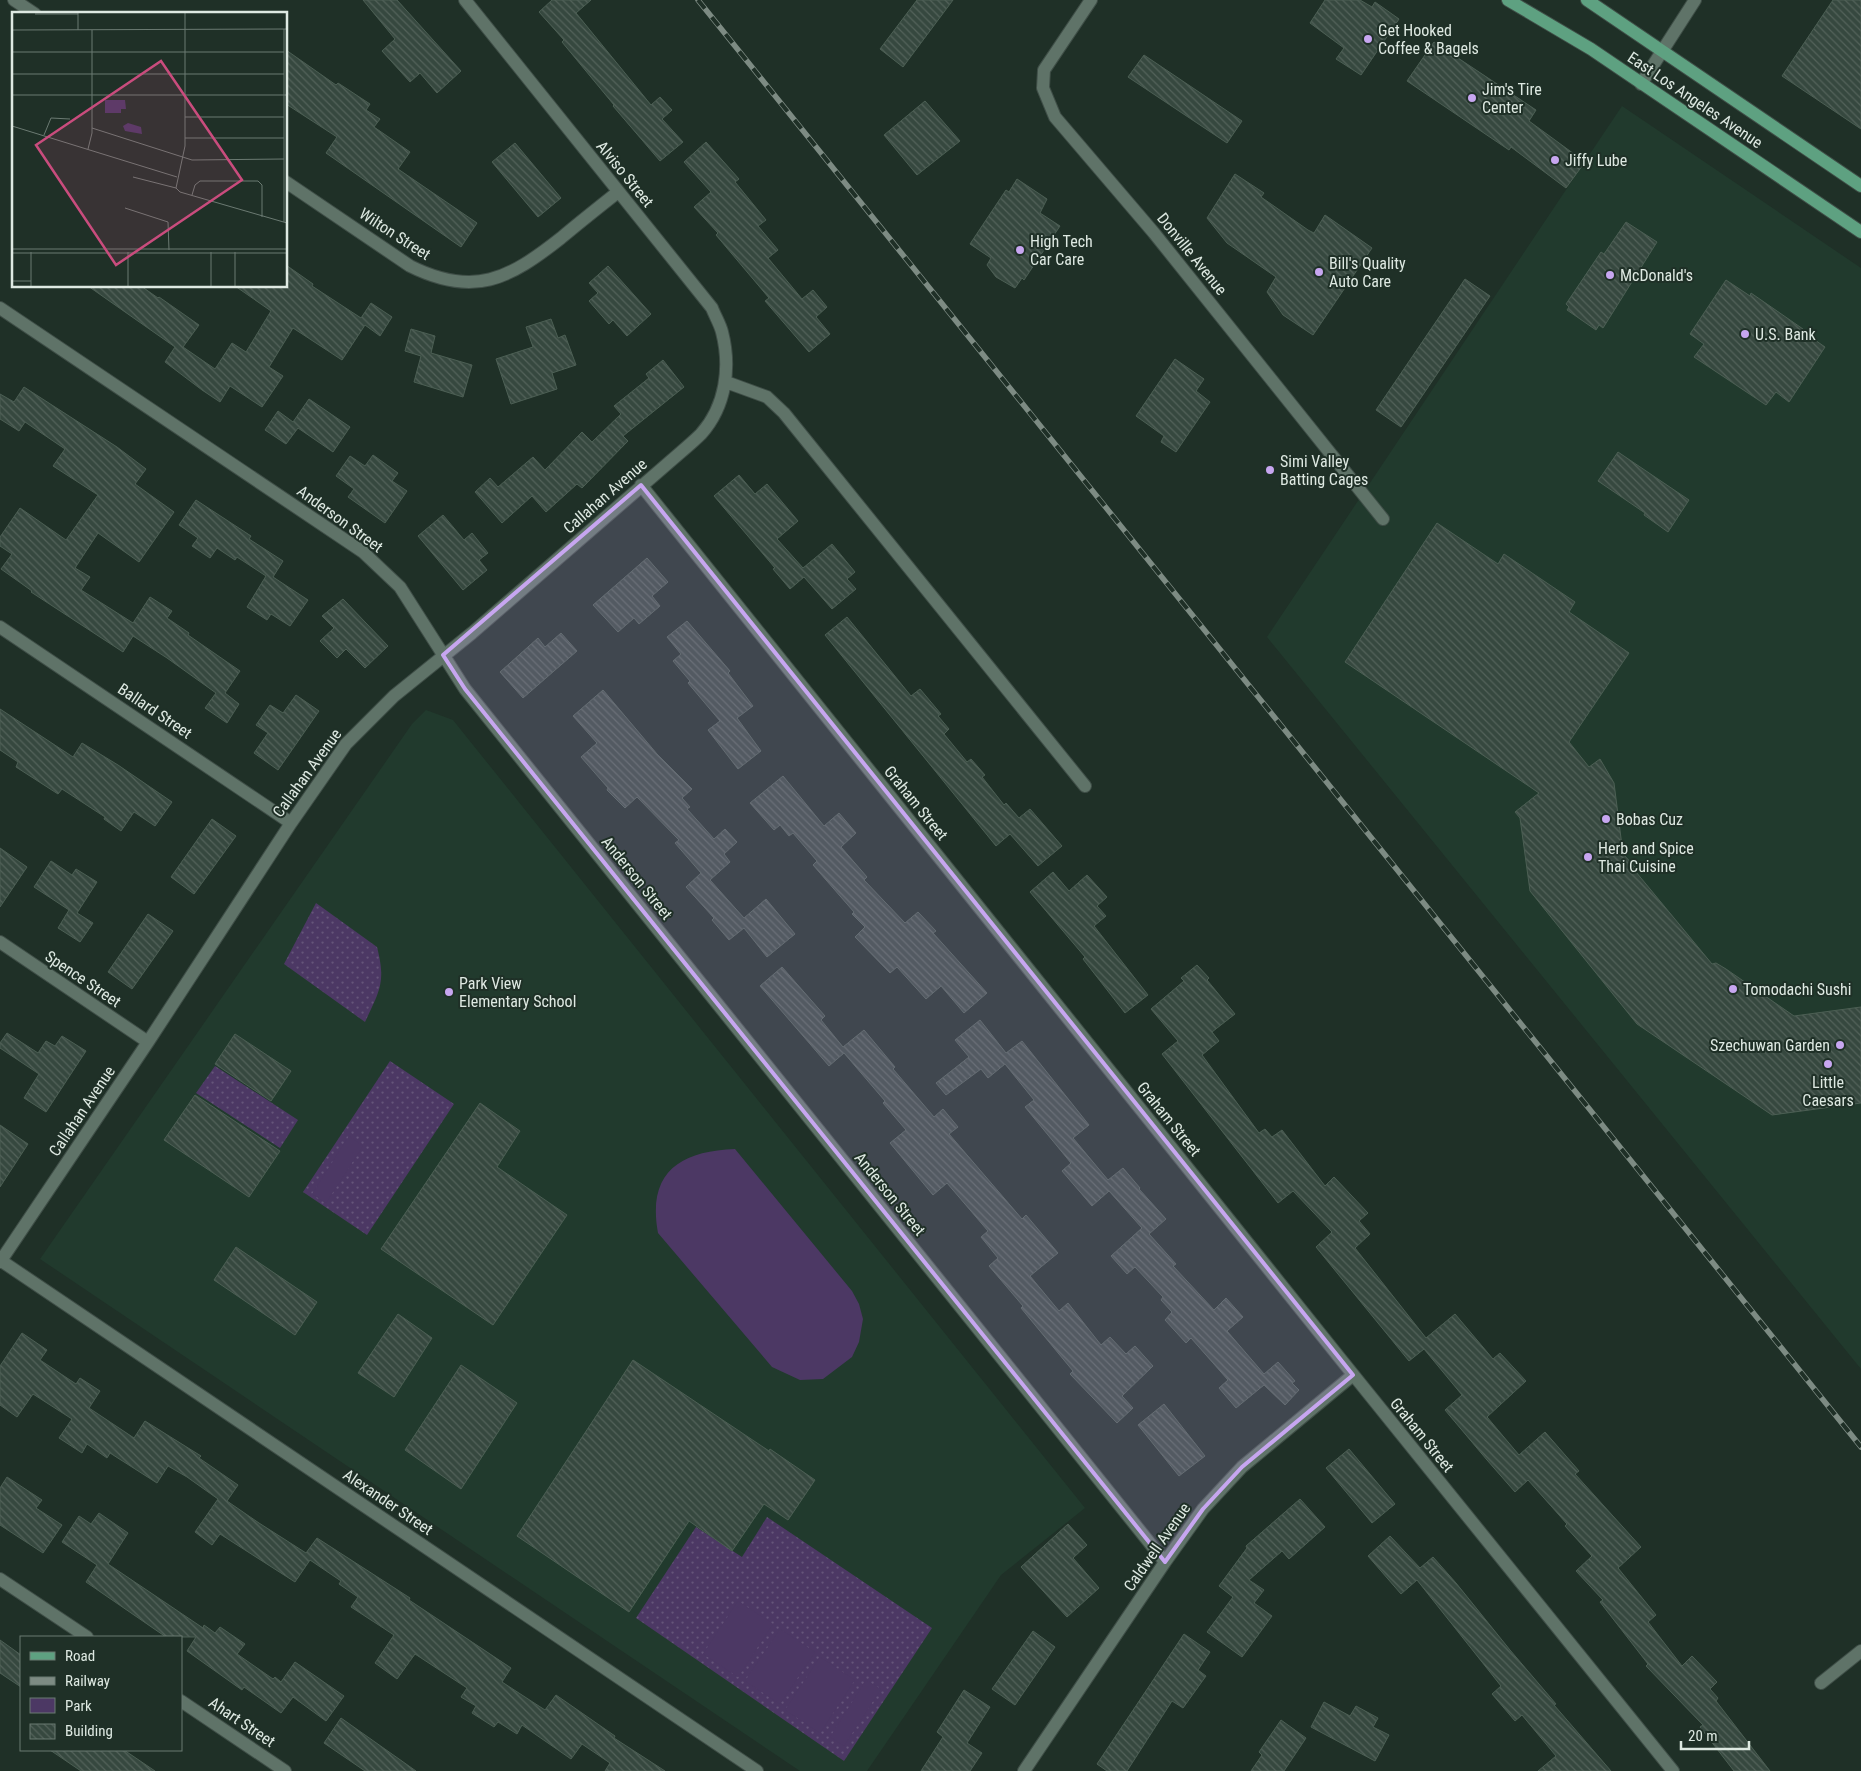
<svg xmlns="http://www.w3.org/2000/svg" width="1861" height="1771" font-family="'Roboto Condensed',sans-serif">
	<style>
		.built { fill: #213a2d }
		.green { fill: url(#green-dots) }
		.pitch { fill: #4c3864 }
		.building { fill: url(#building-back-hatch); stroke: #4c5f54 }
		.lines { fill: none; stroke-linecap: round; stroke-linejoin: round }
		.minor-casing { stroke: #3f4e47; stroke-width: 14 }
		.primary-casing { stroke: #3f4e47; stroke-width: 14 }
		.minor { stroke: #5f7368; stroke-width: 12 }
		.primary { stroke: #5ea181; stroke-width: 12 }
		.rail-casing { stroke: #7d8b83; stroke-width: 5.5 }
		.rail { stroke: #1f3027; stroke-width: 4; stroke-dasharray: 11; stroke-linecap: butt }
		.marked { fill: #c7a6f0; fill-opacity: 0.2; stroke: #c7a6f0; stroke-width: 4; stroke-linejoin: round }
		.poi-dot { fill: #c7a6f0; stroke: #1f3027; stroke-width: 2 }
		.labels { text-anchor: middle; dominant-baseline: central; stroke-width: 4; stroke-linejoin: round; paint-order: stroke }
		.poi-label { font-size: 16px; fill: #dee9e2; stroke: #1f3027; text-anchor: start }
		.street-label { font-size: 16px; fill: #dee9e2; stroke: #1f3027 }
		.inset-road { fill: none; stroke: #6b7a72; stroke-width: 1 }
		.view { fill: #c94c7d; fill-opacity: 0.15; stroke: #c94c7d; stroke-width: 2.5 }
		.inset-edge { fill: none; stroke: #dee9e2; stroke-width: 2.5 }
	</style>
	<defs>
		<pattern id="green-dots" width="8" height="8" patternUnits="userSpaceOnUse" patternTransform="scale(1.25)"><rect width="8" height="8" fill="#4c3864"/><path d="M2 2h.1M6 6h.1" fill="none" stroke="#65557a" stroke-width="1.8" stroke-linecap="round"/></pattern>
		<pattern id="building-back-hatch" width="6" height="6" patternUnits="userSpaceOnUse" patternTransform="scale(1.25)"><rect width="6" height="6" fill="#36483f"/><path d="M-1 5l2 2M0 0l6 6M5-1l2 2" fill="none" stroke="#53625a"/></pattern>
	</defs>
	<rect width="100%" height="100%" fill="#1f3027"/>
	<!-- built -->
	<path class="built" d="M1622,106L1861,268V1369L1267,637Z
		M426,710L453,720L1085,1508L1001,1575L867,1771H800L40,1259L412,724Z"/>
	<!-- green -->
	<path class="green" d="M316,903L377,947C386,982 380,990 365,1022L284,964Z
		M390,1061L454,1104L367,1235L303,1192Z
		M215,1066L298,1120L280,1148L196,1093Z
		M767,1517L932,1628L844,1761L636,1618L696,1527L742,1557Z"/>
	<!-- pitch -->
	<path class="pitch" d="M349,1136L363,1146L326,1203L312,1194Z
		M735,1149L852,1291L859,1304L863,1319L859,1342L852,1357L823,1379L800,1380L772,1367L658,1233C647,1173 679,1151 735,1149Z
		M738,1601L773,1624L738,1677L703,1654Z
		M780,1629L815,1652L780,1704L745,1681Z
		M820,1657L855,1680L820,1733L785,1710Z
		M866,1680L881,1689L844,1746L830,1737Z"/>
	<!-- building -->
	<path class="building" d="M363,0H397L461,71L437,93L420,73L410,82L382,51L395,39Z
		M552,0H591L576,13L651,105L660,97L672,110L662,119L683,142L660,161L613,106L614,105L562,42L564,40L539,12Z
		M917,0H953L903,67L880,49Z
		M1325,0H1360L1372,7L1375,2L1399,19L1361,75L1336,59L1344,48L1310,23Z
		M1833,0H1861V129L1782,76Z
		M1434,42L1536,110L1529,121L1585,162L1566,188L1511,147L1509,150L1407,81Z
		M286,50L336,85L338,83L370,104L366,110L380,119L374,127L410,152L398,169L477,223L461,247L326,153L337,137L286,104Z
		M1144,55L1242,121L1227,143L1128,77Z
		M925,101L960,141L917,175L884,135Z
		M706,142L739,179L735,182L766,220L758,226L778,250L768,258L802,299L813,290L827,307L816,317L830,334L809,352L765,301L769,298L716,235L718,233L694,207L711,192L684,162Z
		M515,143L561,198L538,217L492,162Z
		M1235,174L1264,193L1261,197L1308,230L1314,233L1325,215L1372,248L1313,335L1283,315L1267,292L1276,277L1227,243L1207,218Z
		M1017,179L1047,199L1040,213L1060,226L1024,280L1022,278L1015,288L996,277L987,265L991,258L970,244L1006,190L1009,192Z
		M1626,222L1657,242L1603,328L1599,325L1596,330L1567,310L1569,307L1566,304L1601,252L1604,254Z
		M286,265L313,284L312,286L361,318L371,303L392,317L380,336L365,325L342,360L293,328L269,367L283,376L262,407L230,386L220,402L202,390L165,362L175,347L88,286H141L158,298L159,297L199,325L183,347L215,369L232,343L246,352L271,311L235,286H286Z
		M608,266L651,314L627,336L613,320L609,324L589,301L598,293L589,283Z
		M1465,279L1490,296L1401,427L1376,410Z
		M1726,280L1750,296L1751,293L1803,329L1802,331L1825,347L1789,402L1776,392L1766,405L1694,357L1704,344L1690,334Z
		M551,319L558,338L565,335L576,365L552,373L557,389L511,404L496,359L533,347L526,327Z
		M411,329L435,336L431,353L472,365L463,397L414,382L421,356L405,351Z
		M1175,359L1204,379L1196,391L1210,402L1176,452L1161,442L1164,436L1136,416Z
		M663,360L684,387L623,436L628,441L582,488L577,484L546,512L532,496L502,523L475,492L490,478L498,487L533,457L545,470L582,432L592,442L621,414L614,406L649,378L646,374Z
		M24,387L117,447L146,469L135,484L174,512L139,562L98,533L75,568L90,577L81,590L133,623L150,597L172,611L167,618L189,633L188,635L240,671L225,693L239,704L227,723L205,708L216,693L167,658L133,636L123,652L31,592L32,591L1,569L12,554L0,546V537L20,508L66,540L98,495L53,466L65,449L25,422L19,431L0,419V394L14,402Z
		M309,399L350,427L333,452L298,428L286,444L265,430L278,411L293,422Z
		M1618,452L1689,500L1668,532L1644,515L1645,513L1598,481Z
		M373,455L398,473L392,481L407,491L385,523L348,497L354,489L336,476L350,456L365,466Z
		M739,475L755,494L767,484L798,521L777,539L803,568L832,544L855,572L847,579L856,589L832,609L804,577L790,589L773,569L775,568L714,496Z
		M196,500L251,536L249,539L283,561L273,577L308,600L290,626L271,614L267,620L247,607L266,576L237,557L235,560L217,548L210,558L192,546L198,538L179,525Z
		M443,515L464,540L472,533L488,553L479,560L487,570L463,590L418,536Z
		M1437,523L1498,564L1504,554L1575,602L1569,612L1629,653L1569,742L1589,767L1600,759L1614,783L1623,854L1636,868V872L1712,964L1716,963L1726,969L1794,1016L1861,1007V1103L1772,1115L1637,1024L1530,891L1520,818L1515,812L1539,793L1345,662Z
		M647,558L668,582L652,596L660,606L639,624L634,618L618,632L593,605Z
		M343,599L388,646L365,668L346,649L337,658L320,641L334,628L322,616Z
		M847,617L911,696L920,689L941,714L938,716L949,729L944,734L967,762L971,759L985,775L982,777L1004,805L1006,803L1019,818L1030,809L1062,846L1038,866L1010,834L996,846L825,635Z
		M687,621L730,671L728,673L753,706L737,718L761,751L738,769L708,730L720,721L688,683L690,681L673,661L681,654L667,637Z
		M561,633L577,651L523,698L500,672L538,638L545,647Z
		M603,690L657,754L692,789L682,798L690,807L687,809L714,839L725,829L737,842L724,854L730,862L710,880L744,918L766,899L795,934L767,957L744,928L729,940L712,920L714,918L686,887L701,873L675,843L679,840L637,797L625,808L607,790L608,788L581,757L597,743L573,716Z
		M296,695L319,711L278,770L254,753L268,733L256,725L270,705L283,713Z
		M0,709L73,757L82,743L118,765L172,802L155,826L134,812L121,831L104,819L105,817L62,789L58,794L16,767L18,762L0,750Z
		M783,776L824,826L839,813L856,833L841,847L867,877L864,880L905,923L918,912L936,931L933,933L987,993L964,1013L941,986L926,999L897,967L890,973L855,937L865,927L852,914L854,912L813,865L817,861L793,833L789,836L780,825L774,830L750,803Z
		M212,819L236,836L194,894L171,877Z
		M0,848L27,867L0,907Z
		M51,861L72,875L76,869L97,882L77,913L93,923L80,942L58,928L69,910L34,887Z
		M1053,872L1069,891L1087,875L1107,897L1097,906L1106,916L1094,926L1148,995L1125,1013L1083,959L1085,957L1030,892Z
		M148,914L173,931L132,989L108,972Z
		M1197,965L1209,978L1207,980L1235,1014L1212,1032L1219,1041L1202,1055L1259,1133L1265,1129L1272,1137L1282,1130L1325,1186L1334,1177L1368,1213L1359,1221L1370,1234L1355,1248L1426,1338L1455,1314L1493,1359L1500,1353L1526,1381L1487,1417L1519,1455L1545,1432L1579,1471L1575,1474L1641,1547L1618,1568L1656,1615L1648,1622L1682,1666L1692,1656L1717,1682L1710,1689L1718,1698L1716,1701L1770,1771H1734L1700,1727L1703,1725L1646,1666L1648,1664L1600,1602L1603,1600L1576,1571L1592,1556L1565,1526L1567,1524L1528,1480L1515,1492L1487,1460L1445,1410L1462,1395L1424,1349L1409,1361L1316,1247L1332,1232L1293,1191L1278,1203L1162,1054L1178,1041L1151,1009L1184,981L1181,978Z
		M782,967L825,1016L821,1020L843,1047L864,1030L895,1067L893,1069L934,1117L943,1109L958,1127L949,1134L1022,1219L1026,1215L1058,1253L1030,1276L1059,1311L1068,1303L1101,1345L1110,1337L1126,1354L1135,1346L1153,1366L1122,1396L1133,1408L1117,1423L1070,1374L1073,1371L1021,1308L1023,1306L989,1266L998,1258L981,1237L988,1231L947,1183L933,1195L890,1143L906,1130L883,1103L885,1101L844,1053L829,1066L760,986Z
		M980,1020L1006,1053L1022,1041L1089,1125L1073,1138L1108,1180L1123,1168L1140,1188L1139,1189L1166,1219L1149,1234L1176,1264L1173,1266L1214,1310L1226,1298L1243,1317L1227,1331L1264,1374L1278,1362L1295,1381L1292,1383L1299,1390L1285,1405L1264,1385L1236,1408L1219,1388L1228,1380L1191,1338L1186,1343L1165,1320L1172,1312L1161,1300L1163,1297L1135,1267L1127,1274L1111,1256L1142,1228L1109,1191L1092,1206L1062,1171L1071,1163L1025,1107L1034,1100L1005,1064L988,1078L981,1069L946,1095L936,1083L969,1057L955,1040Z
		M7,1033L38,1053L46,1041L55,1046L62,1036L86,1051L46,1112L24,1098L39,1074L0,1048V1043Z
		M235,1034L291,1071L271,1101L215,1064Z
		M195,1095L280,1151L249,1197L164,1140Z
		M480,1103L520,1131L497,1167L567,1215L493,1325L381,1249Z
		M0,1125L28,1144L0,1187Z
		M236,1247L317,1302L295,1335L214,1280Z
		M398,1314L432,1338L394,1397L358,1373Z
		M22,1333L47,1350L40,1360L76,1384L80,1378L100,1391L89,1408L134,1438L145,1421L201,1456L199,1458L238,1485L227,1501L259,1523L306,1553L317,1538L410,1598L409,1600L511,1668L502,1682L545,1710L556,1695L615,1736L614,1738L665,1771H605L610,1763L582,1744L571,1759L522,1725L517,1734L498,1722L494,1727L472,1713L476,1706L461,1697L467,1688L415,1654L397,1679L375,1663L394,1635L351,1607L358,1597L339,1584L341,1581L310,1560L295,1582L220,1534L212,1545L195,1532L218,1499L187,1477L168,1466L157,1483L110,1453L107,1458L87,1444L82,1453L59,1438L72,1419L33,1394L17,1417L0,1405V1366Z
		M633,1360L769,1451L770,1449L815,1480L788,1520L764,1504L732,1551L689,1521L629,1612L517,1536Z
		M461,1365L517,1403L461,1489L405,1450Z
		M1164,1404L1205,1456L1179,1476L1138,1425Z
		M1349,1449L1395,1504L1372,1523L1326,1468Z
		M7,1477L42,1500L36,1508L62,1525L43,1553L0,1525V1488Z
		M1300,1499L1325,1527L1289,1559L1282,1551L1249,1580L1264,1590L1254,1603L1272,1616L1242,1657L1207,1632L1233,1597L1219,1586L1247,1548L1246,1546Z
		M99,1513L128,1533L108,1564L203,1628L204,1625L215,1633L220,1627L245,1644L237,1654L273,1679L275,1677L281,1682L295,1662L344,1696L326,1721L293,1697L281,1713L244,1687L242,1690L187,1651L196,1637H166L86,1582L97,1565L62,1542L79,1516L91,1524Z
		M1068,1524L1087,1545L1073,1558L1099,1588L1067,1617L1021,1567Z
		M1390,1536L1420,1568L1433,1557L1456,1583L1510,1650L1556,1704L1554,1705L1611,1771H1538L1556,1756L1522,1715L1515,1721L1492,1694L1501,1686L1417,1580L1401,1594L1368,1556Z
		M1033,1631L1055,1647L1015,1705L992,1689Z
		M1184,1634L1210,1652L1198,1670L1206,1676L1183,1708L1172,1701L1127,1771H1107L1097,1764Z
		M0,1640L21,1655V1687L0,1673Z
		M964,1690L990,1707L967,1743L982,1753L970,1771H921L943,1737L937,1732Z
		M1324,1702L1350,1716L1356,1706L1378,1718L1373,1727L1389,1735L1375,1761L1311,1727Z
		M341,1718L416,1771H365L324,1743Z
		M1281,1720L1306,1738L1284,1771H1251L1262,1755L1259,1752Z
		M50,1750H124L155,1771H81Z"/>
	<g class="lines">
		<!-- minor casing -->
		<g class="minor-casing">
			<path id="minor" d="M14,0L35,14
				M1091,0L1044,70L1043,88L1055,117L1154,233L1383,519
				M1641,84L1695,0
				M286,182L410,266C474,298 509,279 561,238C580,222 599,207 618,192
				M0,308L363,552L400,587L465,689L1165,1562
				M726,382L767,397L784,413L1085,786
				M641,485L1339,1357L1673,1771
				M0,627L291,823
				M0,942L148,1042
				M0,1260L757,1771
				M0,1262L148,1042L291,823L346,744L394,696L472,633L681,452C688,446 695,440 701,434C726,406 731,367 722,332C720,324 715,316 712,308L465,0
				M0,1579L87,1637
				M1821,1683L1861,1651
				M181,1701L285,1771
				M1024,1771L1165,1562L1203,1509L1242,1467L1353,1375"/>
		</g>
		<!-- primary casing -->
		<g class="primary-casing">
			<path id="primary" d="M1508,0L1591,49L1861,232
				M1587,0L1861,186"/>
		</g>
		<!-- minor -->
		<use href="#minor" class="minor"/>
		<!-- primary -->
		<use href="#primary" class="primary"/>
		<!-- rail casing -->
		<g class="rail-casing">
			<path id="rail" d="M698,0L1861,1447"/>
		</g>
		<!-- rail -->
		<use href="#rail" class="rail"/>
	</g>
	<!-- marked area -->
	<path class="marked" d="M641,485L1353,1375L1242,1467L1203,1509L1165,1562L465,689L443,655Z"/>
	<!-- markers -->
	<g class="poi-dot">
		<circle cx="1368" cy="39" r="5"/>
		<circle cx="1472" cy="98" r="5"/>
		<circle cx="1555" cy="160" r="5"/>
		<circle cx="1020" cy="250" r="5"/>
		<circle cx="1319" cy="272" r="5"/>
		<circle cx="1610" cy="275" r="5"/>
		<circle cx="1745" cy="334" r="5"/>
		<circle cx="1270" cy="470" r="5"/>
		<circle cx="1606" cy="819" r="5"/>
		<circle cx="1588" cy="857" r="5"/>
		<circle cx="1733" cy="989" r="5"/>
		<circle cx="449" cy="992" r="5"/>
		<circle cx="1840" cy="1045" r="5"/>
		<circle cx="1828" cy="1064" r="5"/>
	</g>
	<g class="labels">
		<!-- poi labels -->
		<g class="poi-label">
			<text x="1378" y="30">Get Hooked<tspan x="1378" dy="18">Coffee &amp; Bagels</tspan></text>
			<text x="1482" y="89">Jim's Tire<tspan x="1482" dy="18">Center</tspan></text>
			<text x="1565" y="160">Jiffy Lube</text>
			<text x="1030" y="241">High Tech<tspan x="1030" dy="18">Car Care</tspan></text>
			<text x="1329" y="263">Bill's Quality<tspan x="1329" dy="18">Auto Care</tspan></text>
			<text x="1620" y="275">McDonald's</text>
			<text x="1755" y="334">U.S. Bank</text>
			<text x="1280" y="461">Simi Valley<tspan x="1280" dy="18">Batting Cages</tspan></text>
			<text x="1616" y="819">Bobas Cuz</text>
			<text x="1598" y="848">Herb and Spice<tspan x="1598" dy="18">Thai Cuisine</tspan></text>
			<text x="459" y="983">Park View<tspan x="459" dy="18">Elementary School</tspan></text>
			<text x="1743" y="989">Tomodachi Sushi</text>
			<text x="1830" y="1045" text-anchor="end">Szechuwan Garden</text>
			<text x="1828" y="1082" text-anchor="middle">Little<tspan x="1828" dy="18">Caesars</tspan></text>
		</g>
		<!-- street labels -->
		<g class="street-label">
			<text transform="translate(1695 100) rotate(34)">East Los Angeles Avenue</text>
			<text transform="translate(625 174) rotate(51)">Alviso Street</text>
			<text transform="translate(395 234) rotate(33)">Wilton Street</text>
			<text transform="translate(1192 254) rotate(51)">Donville Avenue</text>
			<text transform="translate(605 496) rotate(-41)">Callahan Avenue</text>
			<text transform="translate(340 519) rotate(36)">Anderson Street</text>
			<text transform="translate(155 711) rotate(34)">Ballard Street</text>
			<text transform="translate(307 773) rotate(-54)">Callahan Avenue</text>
			<text transform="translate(916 803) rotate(51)">Graham Street</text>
			<text transform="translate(637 878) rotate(51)">Anderson Street</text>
			<text transform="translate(83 979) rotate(34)">Spence Street</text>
			<text transform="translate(82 1111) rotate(-56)">Callahan Avenue</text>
			<text transform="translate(1169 1119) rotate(51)">Graham Street</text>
			<text transform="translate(890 1194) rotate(51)">Anderson Street</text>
			<text transform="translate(1422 1435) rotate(51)">Graham Street</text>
			<text transform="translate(388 1502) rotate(34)">Alexander Street</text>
			<text transform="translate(1157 1547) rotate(-55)">Caldwell Avenue</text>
			<text transform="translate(242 1722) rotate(34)">Ahart Street</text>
		</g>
	</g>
	<!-- overview -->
	<g transform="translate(12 12)">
		<rect width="275" height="275" fill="#1f3027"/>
		<path d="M93,88H113L114,97H109V101H93Z" fill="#4c3864"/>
		<path d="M116,111L129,115L130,122L113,119L111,114Z" fill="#4c3864"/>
		<path class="inset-road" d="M66,1V18M23,2H66M0,18L275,17M0,40H272M0,62H272M0,83H275M173,105H272M0,114L165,165M80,116L180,148L272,147M32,123L39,106L58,107M173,126H272M76,137L80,121V18M121,165L164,176M164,176L173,134V0M164,176L168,180L275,211M180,183L183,173L188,169H246L250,173V205M113,196L156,210L157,238M272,210V17M0,237H275M116,240V275M223,240V275M0,241H275M0,269H19M19,275V240M199,275V240"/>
		<path class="view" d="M149,49L230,168L104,253L24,133Z"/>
		<rect width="275" height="275" class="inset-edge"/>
	</g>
	<!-- legend -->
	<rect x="20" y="1636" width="162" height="115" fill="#1f3027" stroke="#6b7a72"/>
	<rect x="30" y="1652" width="25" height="8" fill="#5ea181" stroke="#6b7a72"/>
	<text x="65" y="1661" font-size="15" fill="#dee9e2">Road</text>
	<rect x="30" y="1677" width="25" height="8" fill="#7d8b83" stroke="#6b7a72"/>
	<text x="65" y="1686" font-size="15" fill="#dee9e2">Railway</text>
	<rect x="30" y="1698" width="25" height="15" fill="#4c3864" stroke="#6b7a72"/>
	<text x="65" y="1711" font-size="15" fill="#dee9e2">Park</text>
	<rect x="30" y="1724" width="25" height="15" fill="url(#building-back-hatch)" stroke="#6b7a72"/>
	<text x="65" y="1736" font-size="15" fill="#dee9e2">Building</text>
	<!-- scale -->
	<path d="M1681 1741v8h68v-8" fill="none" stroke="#dee9e2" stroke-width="2.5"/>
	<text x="1688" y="1741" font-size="15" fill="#dee9e2" stroke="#1f3027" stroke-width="4" paint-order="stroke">20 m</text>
</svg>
